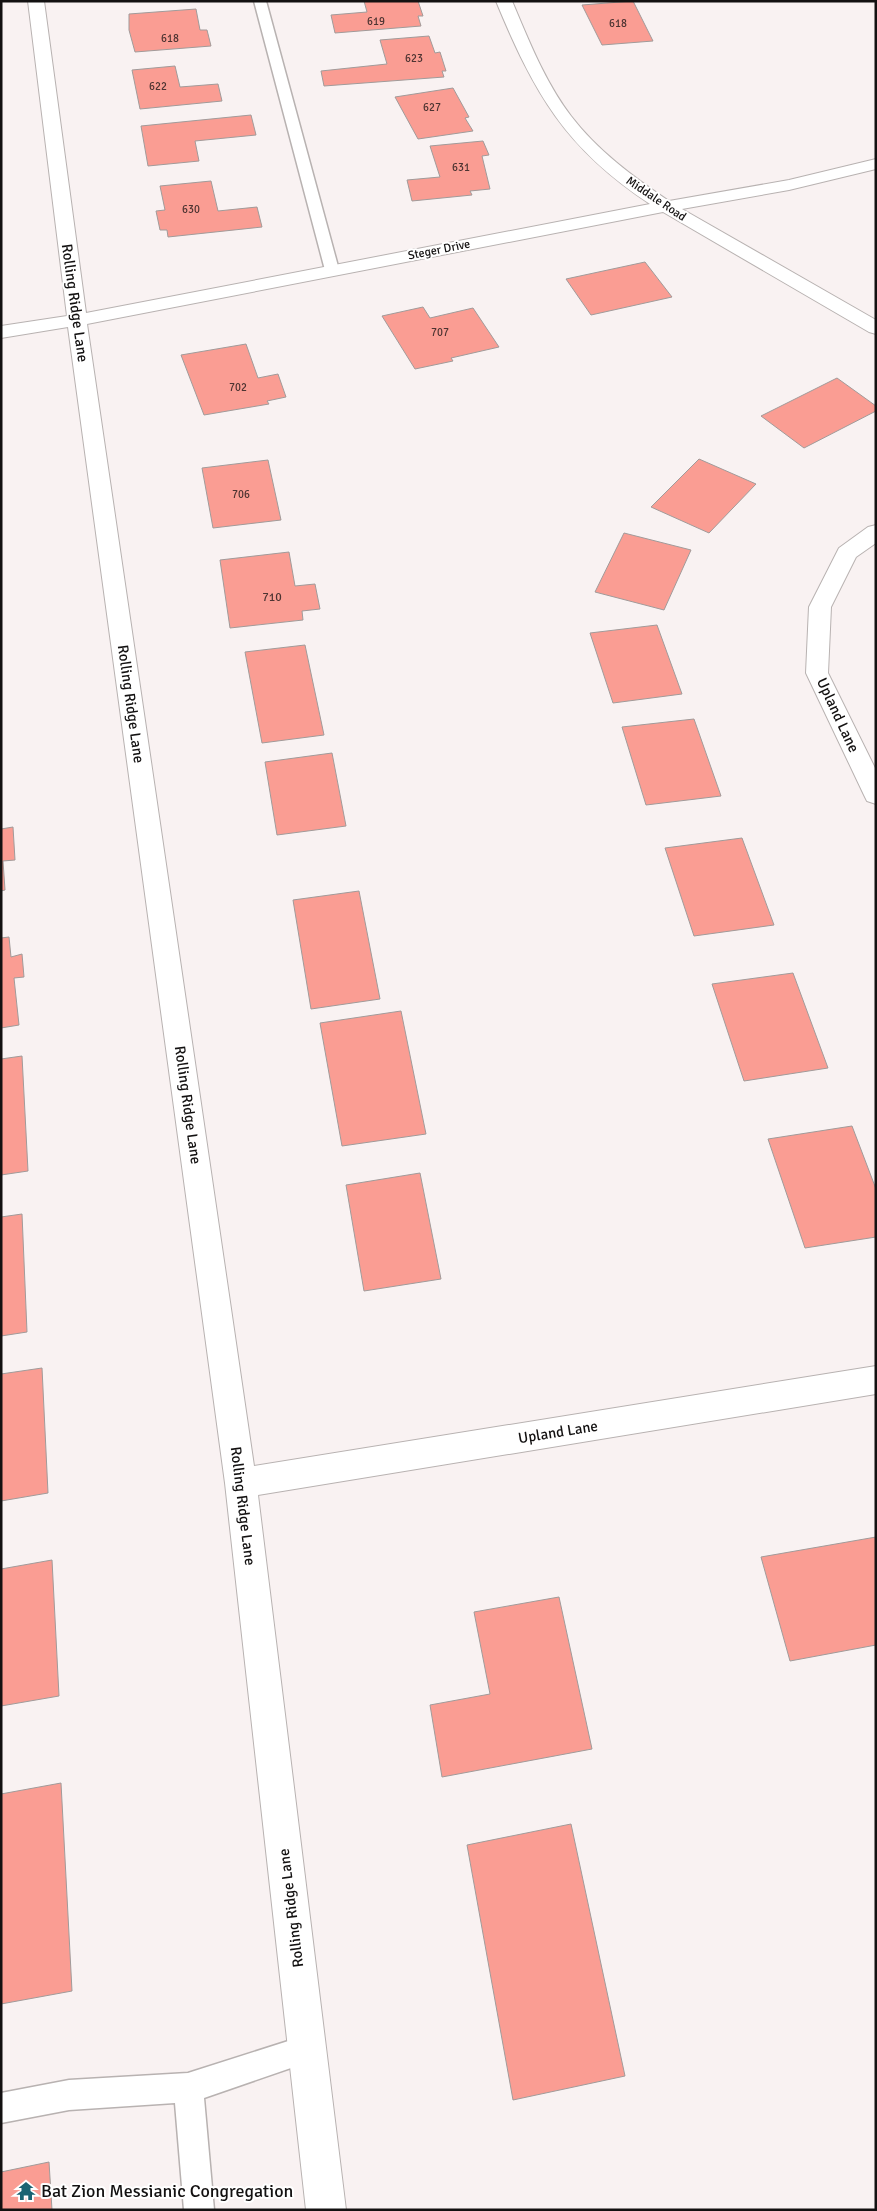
<svg xmlns="http://www.w3.org/2000/svg" width="877" height="2211" font-family="Signika,sans-serif">
	<style>
		.building { fill: #fa9d93; stroke: #a19b9a }
		.lines { fill: none; stroke-linecap: round; stroke-linejoin: round }
		.service-casing { stroke: #b8b2b1; stroke-width: 3 }
		.minor-casing { stroke: #b8b2b1; stroke-width: 2 }
		.service { fill: #fff; fill-rule: evenodd }
		.minor { fill: #fff; fill-rule: evenodd }
		.labels { text-anchor: middle; dominant-baseline: central; stroke-width: 4; stroke-linejoin: round; paint-order: stroke }
		.far-number-label { font-size: 11px; fill: #4d3432 }
		.far-street-label { font-size: 12px; fill: #131111; stroke: #fff }
		.number-label { font-size: 12px; fill: #4d3432 }
		.street-label { font-size: 15px; fill: #131111; stroke: #fff }
		.near-poi-label { font-size: 18px; fill: #131111; stroke: #fff; text-anchor: start }
	</style>
	<rect width="100%" height="100%" fill="#f9f2f2"/>
	<!-- building -->
	<path class="building" d="M364,1H418L423,16H418L421,26L335,33L331,15L367,12Z
		M633,1L653,41L602,45L582,5Z
		M196,9L200,30H207L211,46L135,52L129,30V14Z
		M429,36L435,53L440,52L446,71H442L444,77L324,86L321,71L387,64L380,40Z
		M175,66L180,87L218,84L222,101L140,109L132,70Z
		M453,88L469,117L465,118L473,131L418,139L395,97Z
		M251,115L256,135L195,141L199,161L148,166L141,126Z
		M483,141L489,155L482,156L490,189L470,191L472,195L412,201L407,180L440,177L430,146Z
		M211,181L218,211L257,207L262,227L168,237L167,230H160L156,211L165,210L160,186Z
		M645,262L672,297L591,315L566,279Z
		M423,307L430,318L473,308L499,347L451,358L453,361L415,369L382,316Z
		M246,344L258,378L278,374L286,397L267,401L269,404L204,415L181,355Z
		M837,378L876,406V411L804,448L761,416Z
		M699,459L756,484L709,533L651,507Z
		M268,460L281,520L213,528L202,468Z
		M624,533L691,550L664,610L595,592Z
		M289,552L295,586L315,584L320,609L302,611L303,620L230,628L220,560Z
		M657,625L682,694L613,703L590,633Z
		M305,645L324,735L262,743L245,652Z
		M694,719L721,796L646,805L622,727Z
		M332,753L346,826L277,835L265,762Z
		M13,827L15,860L3,861L5,890L1,891V829Z
		M742,838L774,925L694,936L665,848Z
		M359,891L380,999L311,1009L293,900Z
		M9,937L11,957L22,954L24,977L14,978L19,1025L1,1028V938Z
		M793,973L828,1068L744,1081L712,984Z
		M401,1011L426,1134L342,1146L320,1023Z
		M22,1056L28,1171L1,1175V1059Z
		M852,1126L876,1189V1237L805,1248L768,1139Z
		M420,1173L441,1279L364,1291L346,1185Z
		M22,1214L27,1332L1,1336V1217Z
		M42,1368L48,1493L1,1501V1374Z
		M876,1537V1645L790,1661L761,1557Z
		M52,1560L59,1696L1,1706V1569Z
		M559,1597L592,1749L442,1777L430,1705L490,1694L474,1612Z
		M61,1783L72,1991L1,2004V1794Z
		M571,1824L625,2076L513,2100L467,1845Z
		M49,2162L52,2210H1V2172Z"/>
	<g class="lines">
		<!-- service casing -->
		<g class="service-casing">
			<path id="service" d="M254,1H266L339,270L337,273H327L325,270Z
				M307,2035L317,2039L321,2049L317,2059L204,2098L214,2210H184L175,2103L69,2110L1,2123V2093L69,2080L188,2073Z"/>
		</g>
		<!-- minor casing -->
		<g class="minor-casing">
			<path id="minor" d="M28,1H44L86,313L650,204C565,148 534,93 496,1H512C529,41 545,82 571,116C597,150 633,177 669,201L789,180L876,159V169L789,190L682,209L876,320V334L869,332L663,212L87,324L254,1466L876,1366V1394L258,1495L346,2210H306L225,1483L68,327L1,338V326L67,316Z
				M876,525V543L856,557L831,607L828,673L876,770V804L867,801L864,795L806,673L809,607L839,548L868,527Z"/>
		</g>
		<!-- service -->
		<use href="#service" class="service"/>
		<!-- minor -->
		<use href="#minor" class="minor"/>
	</g>
	<!-- icons -->
	<defs>
		<g id="temple-bare" transform="scale(1.5)"><path d="M0-6L5-2H3V0L6.5 2.5H4V6H1.5V3h-3V6H-4V2.5H-6.5L-3 0V-2H-5Z" fill="#1b6372" stroke="#fff" stroke-width="2.5" paint-order="stroke"/></g>
	</defs>
	<g fill-rule="evenodd">
		<use href="#temple-bare" x="26" y="2191"/>
	</g>
	<g class="labels">
		<!-- far-number labels -->
		<g class="far-number-label">
			<text x="376" y="21">619</text>
			<text x="618" y="23">618</text>
			<text x="170" y="38">618</text>
			<text x="414" y="58">623</text>
			<text x="158" y="86">622</text>
			<text x="432" y="107">627</text>
			<text x="461" y="167">631</text>
			<text x="191" y="209">630</text>
			<text x="440" y="332">707</text>
			<text x="238" y="387">702</text>
			<text x="241" y="494">706</text>
		</g>
		<!-- far-street labels -->
		<g class="far-street-label">
			<text transform="translate(656 199) rotate(34)">Middale Road</text>
			<text transform="translate(439 250) rotate(-11)">Steger Drive</text>
		</g>
		<!-- number labels -->
		<g class="number-label">
			<text x="272" y="597">710</text>
		</g>
		<!-- street labels -->
		<g class="street-label">
			<text transform="translate(75 303) rotate(82)">Rolling Ridge Lane</text>
			<text transform="translate(131 704) rotate(82)">Rolling Ridge Lane</text>
			<text transform="translate(838 715) rotate(65)">Upland Lane</text>
			<text transform="translate(188 1105) rotate(82)">Rolling Ridge Lane</text>
			<text transform="translate(558 1432) rotate(-9)">Upland Lane</text>
			<text transform="translate(243 1506) rotate(83)">Rolling Ridge Lane</text>
			<text transform="translate(291 1908) rotate(-97)">Rolling Ridge Lane</text>
		</g>
		<!-- near-poi labels -->
		<g class="near-poi-label">
			<text x="41" y="2191">Bat Zion Messianic Congregation</text>
		</g>
	</g>
	<!-- border -->
	<rect width="877" height="2211" fill="none" stroke="#131111" stroke-width="5"/>
</svg>
